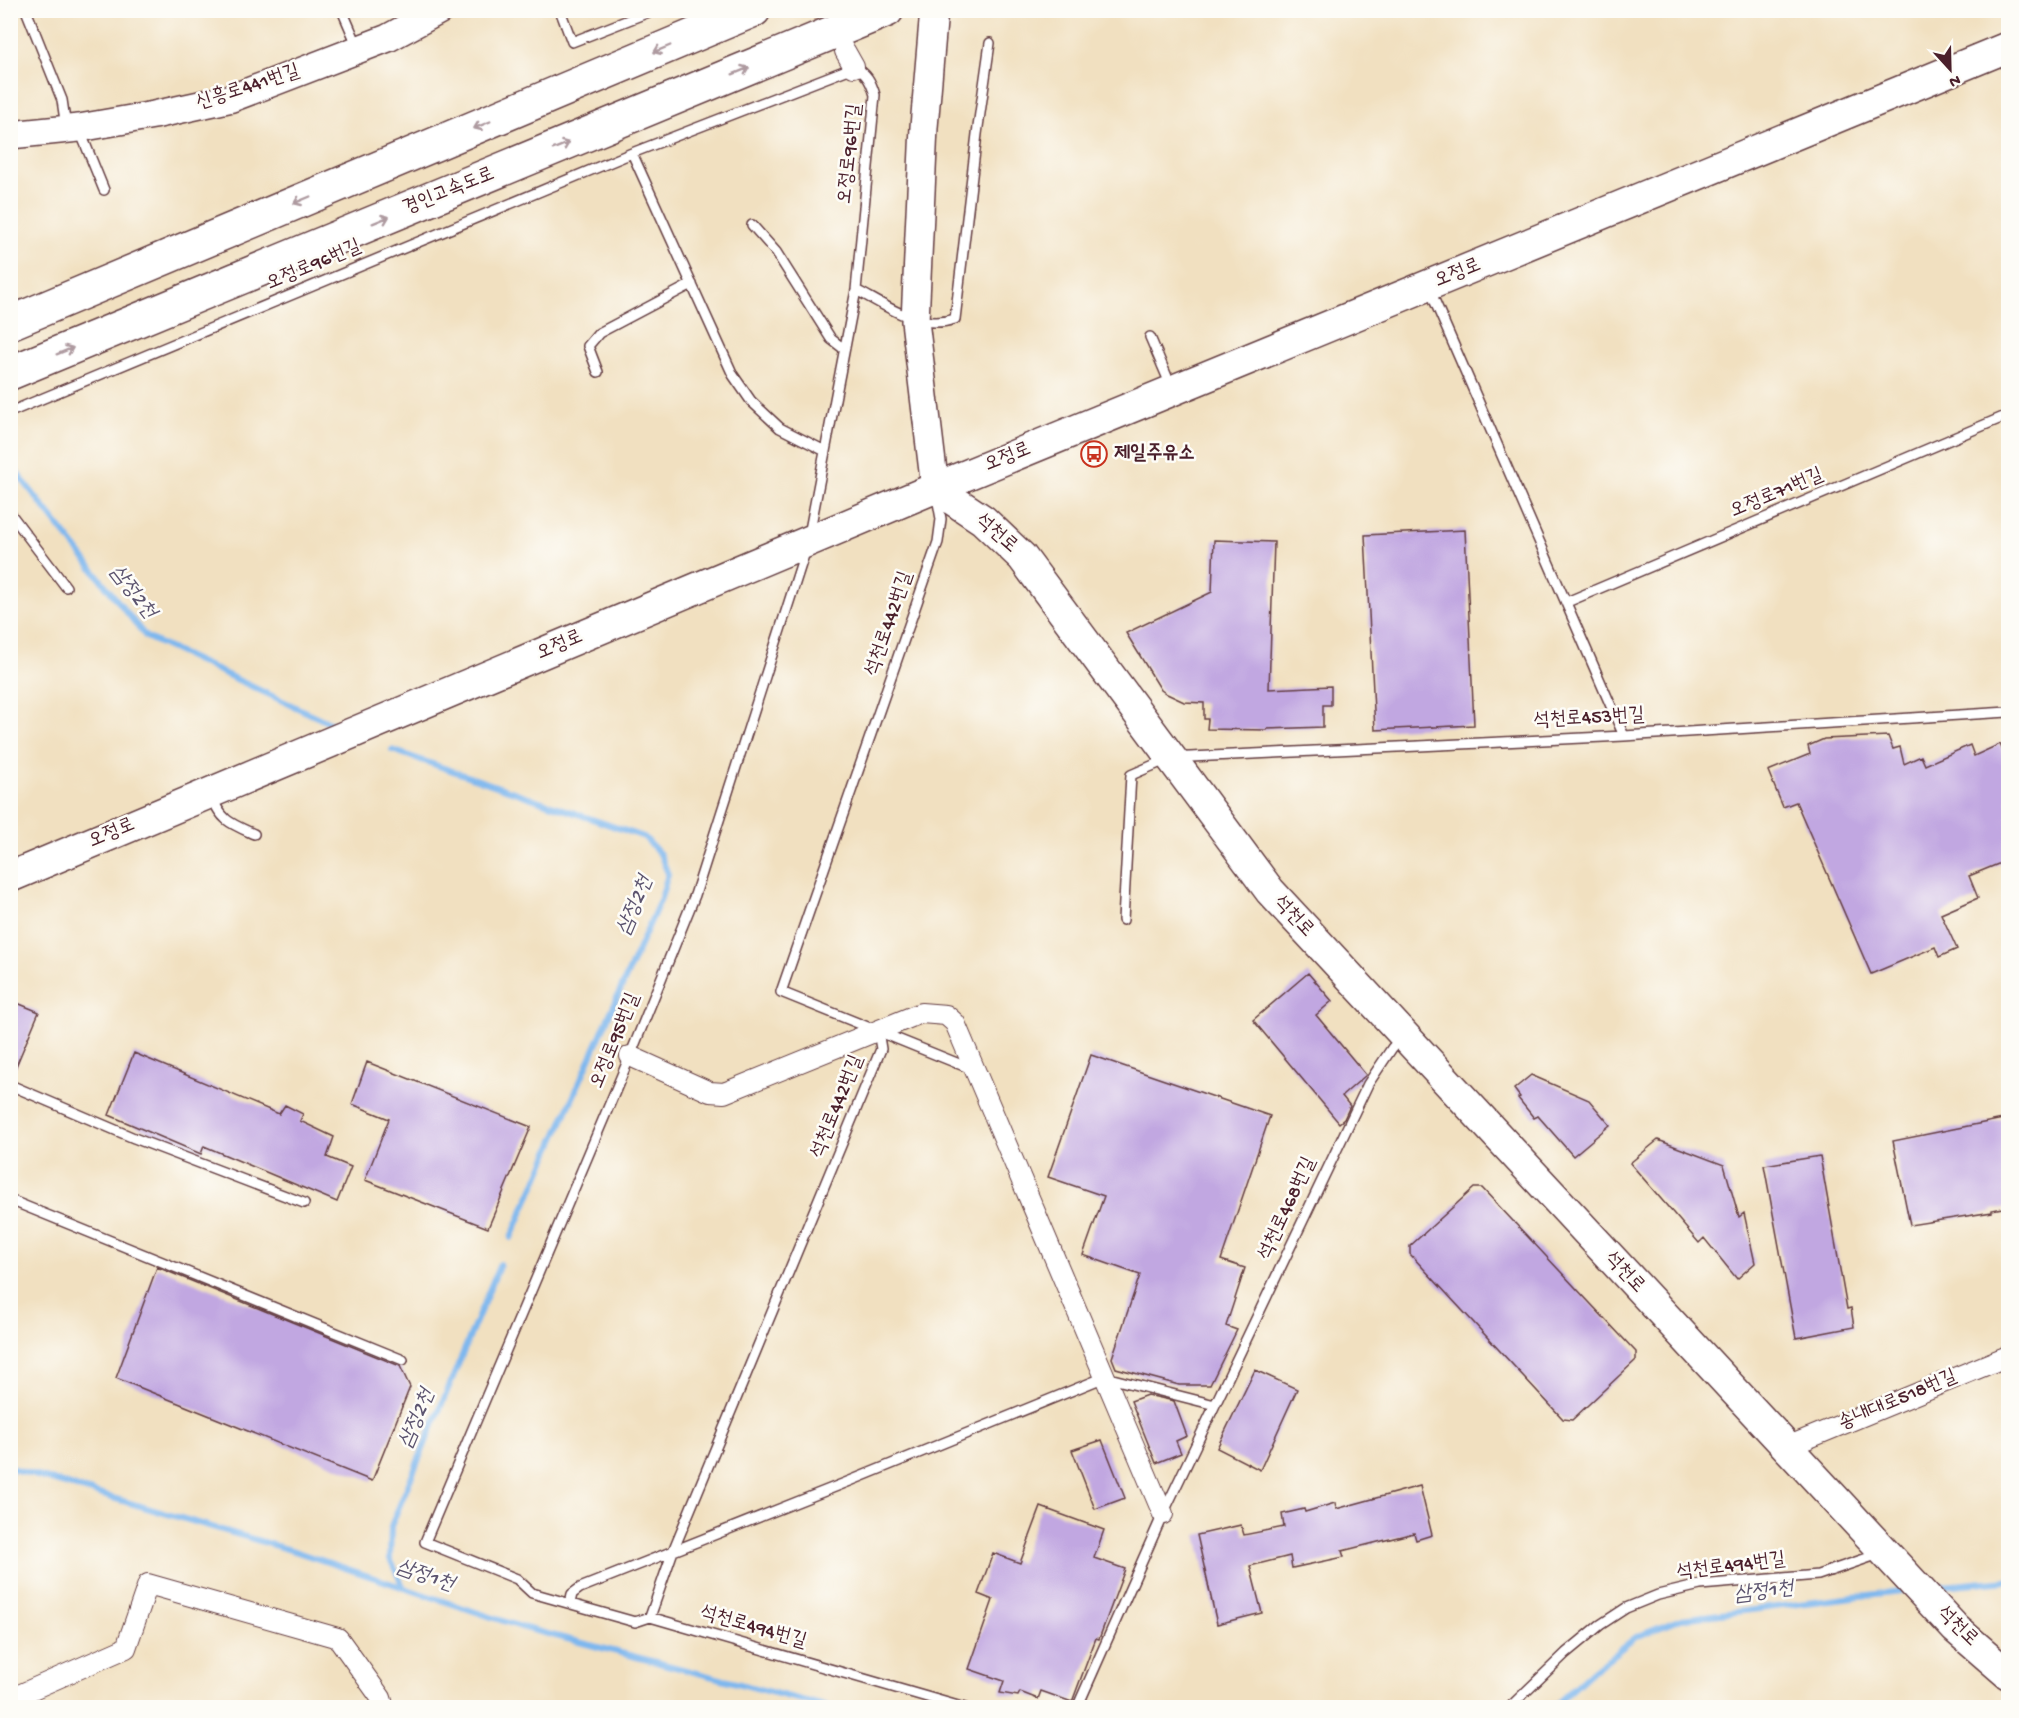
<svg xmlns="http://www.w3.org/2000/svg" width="2019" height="1718" font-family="'Gochi Hand','Poor Story',sans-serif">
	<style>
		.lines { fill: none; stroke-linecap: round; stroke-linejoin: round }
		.stream { stroke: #7eb7ee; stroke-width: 6 }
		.building { fill: #c1a7e1 }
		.street-tunnel { stroke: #d0b9a2; stroke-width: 20; stroke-dasharray: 20 10; stroke-linecap: butt }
		.lane-casing { stroke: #633c41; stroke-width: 12 }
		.street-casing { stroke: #633c41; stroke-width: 22 }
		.secondary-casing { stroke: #633c41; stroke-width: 30 }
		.primary-casing { stroke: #633c41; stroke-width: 33 }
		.highway-casing { stroke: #633c41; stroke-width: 36 }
		.lane { stroke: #fff; stroke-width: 9 }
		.street { stroke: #fff; stroke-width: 20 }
		.secondary { stroke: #fff; stroke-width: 27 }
		.primary { stroke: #fff; stroke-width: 30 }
		.highway { stroke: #fff; stroke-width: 33 }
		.oneway { stroke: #ae9aa0 }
		.labels { text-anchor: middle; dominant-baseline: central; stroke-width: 5; stroke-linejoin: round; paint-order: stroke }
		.street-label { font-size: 20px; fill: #4a1f2b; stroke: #fdfcf7 }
		.poi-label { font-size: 20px; font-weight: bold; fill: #4a1f2b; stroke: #fdfcf7; text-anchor: start }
		.water-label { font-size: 21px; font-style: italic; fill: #5c546f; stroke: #fdfcf7 }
	</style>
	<rect width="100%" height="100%" fill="#fdfcf7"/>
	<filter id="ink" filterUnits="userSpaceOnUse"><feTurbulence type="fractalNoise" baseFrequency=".0167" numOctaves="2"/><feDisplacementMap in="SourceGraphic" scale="12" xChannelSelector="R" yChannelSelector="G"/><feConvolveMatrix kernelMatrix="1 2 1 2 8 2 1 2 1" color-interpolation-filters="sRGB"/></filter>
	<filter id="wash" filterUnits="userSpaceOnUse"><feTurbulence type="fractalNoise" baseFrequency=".008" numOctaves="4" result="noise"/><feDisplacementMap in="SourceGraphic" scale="24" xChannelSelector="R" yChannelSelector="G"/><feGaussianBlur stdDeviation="1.35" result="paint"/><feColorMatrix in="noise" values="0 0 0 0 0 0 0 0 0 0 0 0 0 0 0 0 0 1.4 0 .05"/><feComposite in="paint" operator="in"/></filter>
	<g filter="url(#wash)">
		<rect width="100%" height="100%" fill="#f1e0c0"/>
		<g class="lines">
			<!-- stream -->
			<path class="stream" d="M10,464L146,637L332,724
				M392,750L644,837L660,854L668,874L661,898L511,1238
				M10,1468L294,1551L521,1627L832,1708
				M1930,1587L2008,1580
				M404,1588L390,1559L391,1526L500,1264
				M1552,1708L1594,1670L1636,1637L1681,1619L1908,1590"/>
		</g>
		<g id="blocks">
			<!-- building -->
			<path class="building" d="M1465,530L1474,725L1375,730L1365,535Z
				M1214,540L1274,542L1269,689L1331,686V705H1323V727L1267,729V730L1207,729L1208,719H1204V703L1184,702L1167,694L1161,690L1126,633L1212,592Z
				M1888,736L1893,749L1900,747L1904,764L1921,756L1925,765L1970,745L1974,756L2000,744L2004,753L2008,751V860L1969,876L1978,898L1941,914L1957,949L1939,957L1935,947L1871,974L1796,802L1783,807L1768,771L1810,754L1808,746L1824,739Z
				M1308,973L1332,1001L1316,1015L1366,1075L1342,1096L1350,1106L1344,1119L1339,1123L1253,1020Z
				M10,1000L39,1012L11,1078H10Z
				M134,1053L279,1114L285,1105L303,1114L300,1121L334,1137L327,1157L351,1167L337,1202L204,1146L201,1154L109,1115Z
				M1091,1055L1270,1116L1221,1260L1245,1268L1226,1326L1237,1330L1210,1385H1179L1116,1368L1112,1358L1140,1275L1083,1255L1104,1196L1048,1177Z
				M367,1062L531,1127L488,1228L365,1180L389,1119L352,1104Z
				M1531,1075L1589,1100L1610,1125L1573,1156L1538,1116L1534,1118L1518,1098L1520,1097L1514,1089Z
				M2008,1118V1207L1992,1210V1212L1910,1225L1893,1141Z
				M1658,1140L1724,1165L1739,1217L1744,1213L1755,1263L1737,1279L1704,1238L1699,1243L1630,1163Z
				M1820,1156L1847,1309L1851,1308L1854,1327L1796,1338L1764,1165Z
				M1474,1188H1482L1636,1352V1360L1572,1420L1563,1419L1410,1254V1246Z
				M157,1267L400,1366L410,1387L372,1481L116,1378Z
				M1255,1370L1297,1389L1260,1470L1217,1448Z
				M1147,1395L1174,1401L1187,1436L1176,1441L1181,1453L1156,1463L1131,1401Z
				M1102,1440L1125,1498L1095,1509L1072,1450Z
				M1420,1486L1432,1535L1416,1540L1414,1533L1342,1551L1344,1557L1292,1568L1290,1556L1250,1566L1262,1613L1217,1624L1197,1535L1241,1525L1244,1535L1284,1527L1282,1514L1304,1509L1305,1512L1335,1503L1336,1509Z
				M1041,1507L1104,1530L1094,1558L1125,1569L1099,1639L1096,1638L1072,1702L1041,1691L1038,1699L1020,1692L1018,1696L1000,1693L1004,1681L969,1669L993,1600L978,1594L993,1553L1020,1563Z"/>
		</g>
	</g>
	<g filter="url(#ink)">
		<use href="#blocks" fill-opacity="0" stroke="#633c41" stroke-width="1.5"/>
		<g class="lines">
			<!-- street-tunnel -->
			<path class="street-tunnel" d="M820,10L838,39"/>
			<!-- lane casing -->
			<g class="lane-casing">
				<path id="lane" d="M26,10L62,100L66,127
					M342,10L358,47
					M560,10L572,42L654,10
					M80,131L104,190
					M632,153L733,375L751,401L780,428L825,451
					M752,225L776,252L831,339L844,349
					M1429,288L1624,736
					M856,290C887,306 919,331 955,319L977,134L990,43
					M1150,337L1171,386
					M598,372L588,346L599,333L692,284
					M10,412L632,153L854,67C867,73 871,82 875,95L856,290L809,535
					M937,497L941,519L938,542L781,992L974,1070
					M10,513L66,587
					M806,549L695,895L630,1056L425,1542L517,1579L532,1593L635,1622L650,1617L965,1708
					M1567,602L2008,415
					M211,796C222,821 229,823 254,834
					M1123,920L1131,775L1170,758L1624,736L2008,712
					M10,1085L134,1138L304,1203
					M10,1200L403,1360
					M570,1603L572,1594L580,1588L850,1481L1105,1377L1215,1405
					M650,1617L673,1551L881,1049L878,1031
					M1077,1708L1163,1514L1368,1084L1392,1048L1401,1038
					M1509,1708L1566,1653L1600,1625L1626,1608L1658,1595L1700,1585L1818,1575L1879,1554"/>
			</g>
			<!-- street casing -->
			<g class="street-casing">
				<path id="street" d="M845,51L854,67
					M630,1056L710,1092L724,1093L921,1013L946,1015L955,1023L1163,1514
					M1787,1447L2008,1356
					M10,1699L126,1648L148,1584L338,1638L381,1698L384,1708"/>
			</g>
			<!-- secondary casing -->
			<g class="secondary-casing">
				<path id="secondary" d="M934,10L924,127L915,321L935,488
					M10,135L79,128L154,115L232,98L388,38L440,10"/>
			</g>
			<!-- primary casing -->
			<g class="primary-casing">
				<path id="primary" d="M935,488L983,520L1022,557L1270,891L1956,1629L2008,1674
					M10,877L935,488L2008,47"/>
			</g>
			<!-- highway casing -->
			<g class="highway-casing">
				<path id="highway" d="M10,323L754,10
					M10,373L887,10"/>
			</g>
			<!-- lane -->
			<use href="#lane" class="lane"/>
			<!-- street -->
			<use href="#street" class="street"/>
			<!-- secondary -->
			<use href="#secondary" class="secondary"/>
			<!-- primary -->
			<use href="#primary" class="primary"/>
			<!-- highway -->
			<use href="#highway" class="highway"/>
		</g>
		<!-- one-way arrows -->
		<defs><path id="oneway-shaft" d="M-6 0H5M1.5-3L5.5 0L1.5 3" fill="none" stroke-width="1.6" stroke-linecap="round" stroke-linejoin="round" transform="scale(1.5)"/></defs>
		<g class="oneway">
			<use href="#oneway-shaft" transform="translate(662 49) rotate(157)"/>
			<use href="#oneway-shaft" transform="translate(741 71) rotate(-22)"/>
			<use href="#oneway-shaft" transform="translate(482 125) rotate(157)"/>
			<use href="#oneway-shaft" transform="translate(561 146) rotate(-22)"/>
			<use href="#oneway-shaft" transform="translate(302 200) rotate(157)"/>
			<use href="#oneway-shaft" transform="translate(381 220) rotate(-22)"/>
			<use href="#oneway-shaft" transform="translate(65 351) rotate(-22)"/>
		</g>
	</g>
	<!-- icons -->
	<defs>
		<g id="bus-ring" transform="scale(1.35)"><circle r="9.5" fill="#fdfcf7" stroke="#c8321e" stroke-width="1.5"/><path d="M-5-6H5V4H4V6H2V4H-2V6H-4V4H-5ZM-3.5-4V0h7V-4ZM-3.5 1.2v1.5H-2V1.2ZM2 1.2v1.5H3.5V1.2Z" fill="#c8321e"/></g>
	</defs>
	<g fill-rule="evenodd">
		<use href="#bus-ring" x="1094" y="454"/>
	</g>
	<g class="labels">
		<!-- street labels -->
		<g class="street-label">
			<text transform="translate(248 88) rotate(-18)">신흥로441번길</text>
			<text transform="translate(851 154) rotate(-84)">오정로96번길</text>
			<text transform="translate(449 192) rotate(-22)">경인고속도로</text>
			<text transform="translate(314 266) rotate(-23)">오정로96번길</text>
			<text transform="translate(1458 274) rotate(-22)">오정로</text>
			<text transform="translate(1008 458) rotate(-22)">오정로</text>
			<text transform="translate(1777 494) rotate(-23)">오정로71번길</text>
			<text transform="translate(996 534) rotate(41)">석천로</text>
			<text transform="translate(890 624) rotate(-71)">석천로442번길</text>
			<text transform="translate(560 646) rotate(-23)">오정로</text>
			<text transform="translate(1589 719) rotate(-3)">석천로453번길</text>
			<text transform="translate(112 834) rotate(-23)">오정로</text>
			<text transform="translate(1293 917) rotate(47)">석천로</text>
			<text transform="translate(616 1041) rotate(-68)">오정로95번길</text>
			<text transform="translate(838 1107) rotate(-68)">석천로442번길</text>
			<text transform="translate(1288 1209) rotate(-65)">석천로468번길</text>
			<text transform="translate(1624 1273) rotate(47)">석천로</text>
			<text transform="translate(1898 1401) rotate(-23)">송내대로518번길</text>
			<text transform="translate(1731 1567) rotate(-7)">석천로494번길</text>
			<text transform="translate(1957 1627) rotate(44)">석천로</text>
			<text transform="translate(753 1628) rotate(16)">석천로494번길</text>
		</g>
		<!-- poi labels -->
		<g class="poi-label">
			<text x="1114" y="454">제일주유소</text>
		</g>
		<!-- water labels -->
		<g class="water-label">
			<text transform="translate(132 593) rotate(52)">삼정2천</text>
			<text transform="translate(636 906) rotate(-67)">삼정2천</text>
			<text transform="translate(418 1419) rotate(-67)">삼정2천</text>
			<text transform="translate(425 1577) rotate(19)">삼정1천</text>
			<text transform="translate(1764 1593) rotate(-7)">삼정1천</text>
		</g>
	</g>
	<!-- margin -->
	<rect width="2019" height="1718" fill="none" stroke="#fdfcf7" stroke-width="36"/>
	<!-- north arrow -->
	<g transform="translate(1950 69) rotate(158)" stroke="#fdfcf7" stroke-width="4.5" paint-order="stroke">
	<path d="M0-4.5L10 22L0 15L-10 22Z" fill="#4a1f2b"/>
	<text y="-9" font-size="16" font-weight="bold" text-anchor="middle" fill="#4a1f2b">N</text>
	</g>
</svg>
